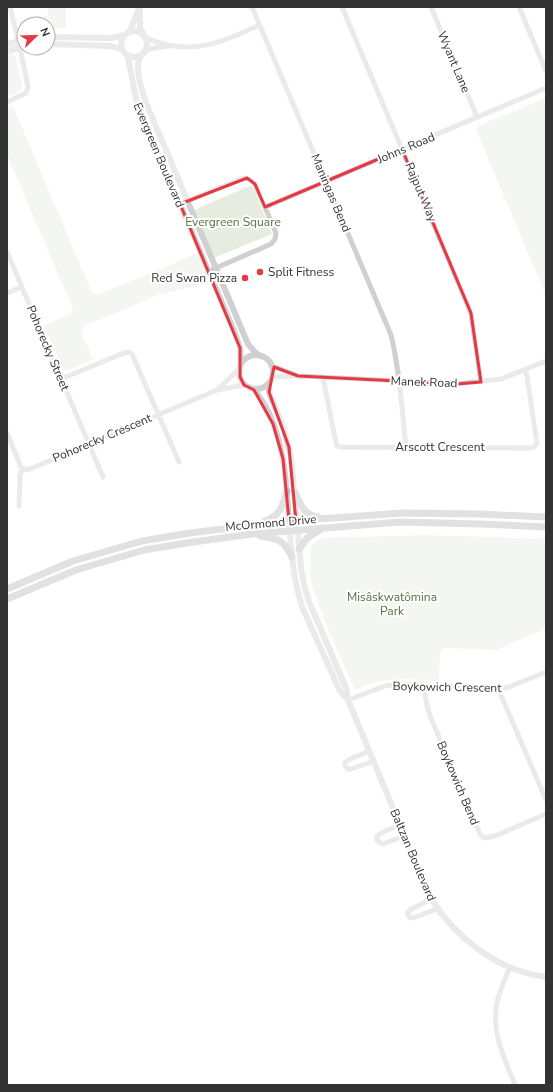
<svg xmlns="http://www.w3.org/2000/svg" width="553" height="1092" font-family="'Nunito Sans',sans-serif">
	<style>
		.green { fill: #e6ecdf }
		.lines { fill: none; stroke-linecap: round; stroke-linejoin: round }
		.minor { stroke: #d0d0d0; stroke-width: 5 }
		.tertiary { stroke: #d0d0d0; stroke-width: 6 }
		.secondary { stroke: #bdbdbd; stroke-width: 7 }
		.marked { fill: none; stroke: #e63946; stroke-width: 3; stroke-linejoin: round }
		.poi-dot { fill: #e63946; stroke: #fff; stroke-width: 1.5 }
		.labels { text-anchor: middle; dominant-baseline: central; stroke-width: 4; stroke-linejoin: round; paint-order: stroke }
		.street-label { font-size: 12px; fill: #333; stroke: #fff }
		.park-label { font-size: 12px; fill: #56703f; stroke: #fff }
		.poi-label { font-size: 12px; fill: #333; stroke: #fff; text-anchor: start }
	</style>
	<rect width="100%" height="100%" fill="#fff"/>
	<!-- green -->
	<path class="green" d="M47,7H66V28L48,29V24H24V31L21,32L19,21L46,16L49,12Z
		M11,53H13L16,57L22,85C21,92 13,94 7,96V54Z
		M546,98V295L476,130L478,126Z
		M13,106L92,293L98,295L198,253L210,283L160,294L84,326L81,332L93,359L69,370H65L62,367L44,325L71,314L73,309L7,155V108Z
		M252,185L272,234L214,258L194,210Z
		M423,535L546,539V629L496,650L445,648L440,653L439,680L402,679L378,681L355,690L329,631L312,587L310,574L311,547L312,545L320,539L330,538Z"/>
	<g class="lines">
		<!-- minor -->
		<path class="minor" d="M252,7L391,335C400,372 402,410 406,447
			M342,7L471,313L481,382
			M431,7L477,117
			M519,7L546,71
			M147,38C154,42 160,43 168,45C204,52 228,39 260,25
			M145,51L154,48L169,46
			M7,102L24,94L26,93L28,87L20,48L10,7
			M180,204L243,178L250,179L255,184L276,233L275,239L271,244L209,271
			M265,207L546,88
			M7,252L103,477
			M7,293L22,287
			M272,366L296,375
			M273,377L298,376L457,384L501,379L546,361
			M323,377L336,443L337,446L342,447L531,448L534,447L537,443L526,370
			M61,379L124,353L129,352L132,354L179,462
			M218,389L234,374L240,368
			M7,433L21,467L26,470L30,469L217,390L244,385
			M19,506L20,475L23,468
			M424,686L426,701L430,716L480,834L484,838L495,836L546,814
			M501,688L500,693L546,800
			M348,700L385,686L401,684L501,688L509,687L546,672
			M369,751L348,760L345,763V766L348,769H351L374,761
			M399,825L381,833L377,836V840L380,843L383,844L404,836
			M431,899L410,910C406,913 408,918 413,918L437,909
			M510,967C505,979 500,990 497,1002C491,1033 504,1057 515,1085"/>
		<!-- tertiary -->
		<path class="tertiary" d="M140,7V27L143,33
			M121 44a13 13 0 1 1 26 0a13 13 0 1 1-26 0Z
			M130,31L138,10
			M48,37L112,38L125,35
			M7,44L24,40
			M48,44L111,46L123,50
			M7,51L24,47
			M127,55C132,72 133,89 138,106L234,331L240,348L241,364
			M142,55C141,56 139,59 139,60C135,71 144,99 149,110L248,344L254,351L260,356
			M239 372a17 17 0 1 1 34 0a17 17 0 1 1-34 0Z
			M269,384V392L284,429L291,456L301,568L304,585L310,604L346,688L348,700L431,899C457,939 498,971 546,977
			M254,390C260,397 265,405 269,413C297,474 281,546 303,609L340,691L348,700"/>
		<!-- secondary -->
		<path class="secondary" d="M295,492C300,504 304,515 318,517
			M265,521C281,515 282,507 287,491
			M260,536C279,539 283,539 292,557
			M299,549L307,538L320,530
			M7,589L73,561L142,541L190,533L289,521L403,513L479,514L546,517
			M7,599L76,570L144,550L193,542L252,534L400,522L480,524L546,527"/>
	</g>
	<!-- marked area -->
	<path d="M0 0H553V1092H0ZM402,149L471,313L481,382L457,384L298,376L274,367L269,392L289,447L296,521H289L283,459L273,424L254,390L244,385L240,377V348L180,204L247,178L255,184L265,207Z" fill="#fff" fill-opacity=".55" fill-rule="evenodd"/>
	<path class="marked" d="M402,149L471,313L481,382L457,384L298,376L274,367L269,392L289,447L296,521H289L283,459L273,424L254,390L244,385L240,377V348L180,204L247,178L255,184L265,207Z"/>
	<!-- markers -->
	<g class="poi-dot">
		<circle cx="260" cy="272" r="4"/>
		<circle cx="245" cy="278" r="4"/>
	</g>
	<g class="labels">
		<!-- street labels -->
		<g class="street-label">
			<text transform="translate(454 62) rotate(67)">Wyant Lane</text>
			<text transform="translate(406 148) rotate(-23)">Johns Road</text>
			<text transform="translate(159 155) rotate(67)">Evergreen Boulevard</text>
			<text transform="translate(421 192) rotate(67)">Rajput Way</text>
			<text transform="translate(331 193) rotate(67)">Maningas Bend</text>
			<text transform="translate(48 348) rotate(67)">Pohorecky Street</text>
			<text transform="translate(424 382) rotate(2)">Manek Road</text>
			<text transform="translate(102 438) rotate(-23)">Pohorecky Crescent</text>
			<text x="440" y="447">Arscott Crescent</text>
			<text transform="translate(271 523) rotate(-5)">McOrmond Drive</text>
			<text transform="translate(447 687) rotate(1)">Boykowich Crescent</text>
			<text transform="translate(458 783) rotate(67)">Boykowich Bend</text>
			<text transform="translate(413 855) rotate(67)">Baltzan Boulevard</text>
		</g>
		<!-- park labels -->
		<g class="park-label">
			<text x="233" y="222">Evergreen Square</text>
			<text x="392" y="597">Misâskwatômina<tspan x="392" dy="14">Park</tspan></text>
		</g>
		<!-- poi labels -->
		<g class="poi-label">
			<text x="268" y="272">Split Fitness</text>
			<text x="237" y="278" text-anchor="end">Red Swan Pizza</text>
		</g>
	</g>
	<!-- border -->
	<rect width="553" height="1092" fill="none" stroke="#333333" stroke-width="16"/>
	<!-- north arrow -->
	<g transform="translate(36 36) rotate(67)"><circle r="19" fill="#ffffff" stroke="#adadad"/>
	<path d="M0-3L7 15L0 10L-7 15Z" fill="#e63946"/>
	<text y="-6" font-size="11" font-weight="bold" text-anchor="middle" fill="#333333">N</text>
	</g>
</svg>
